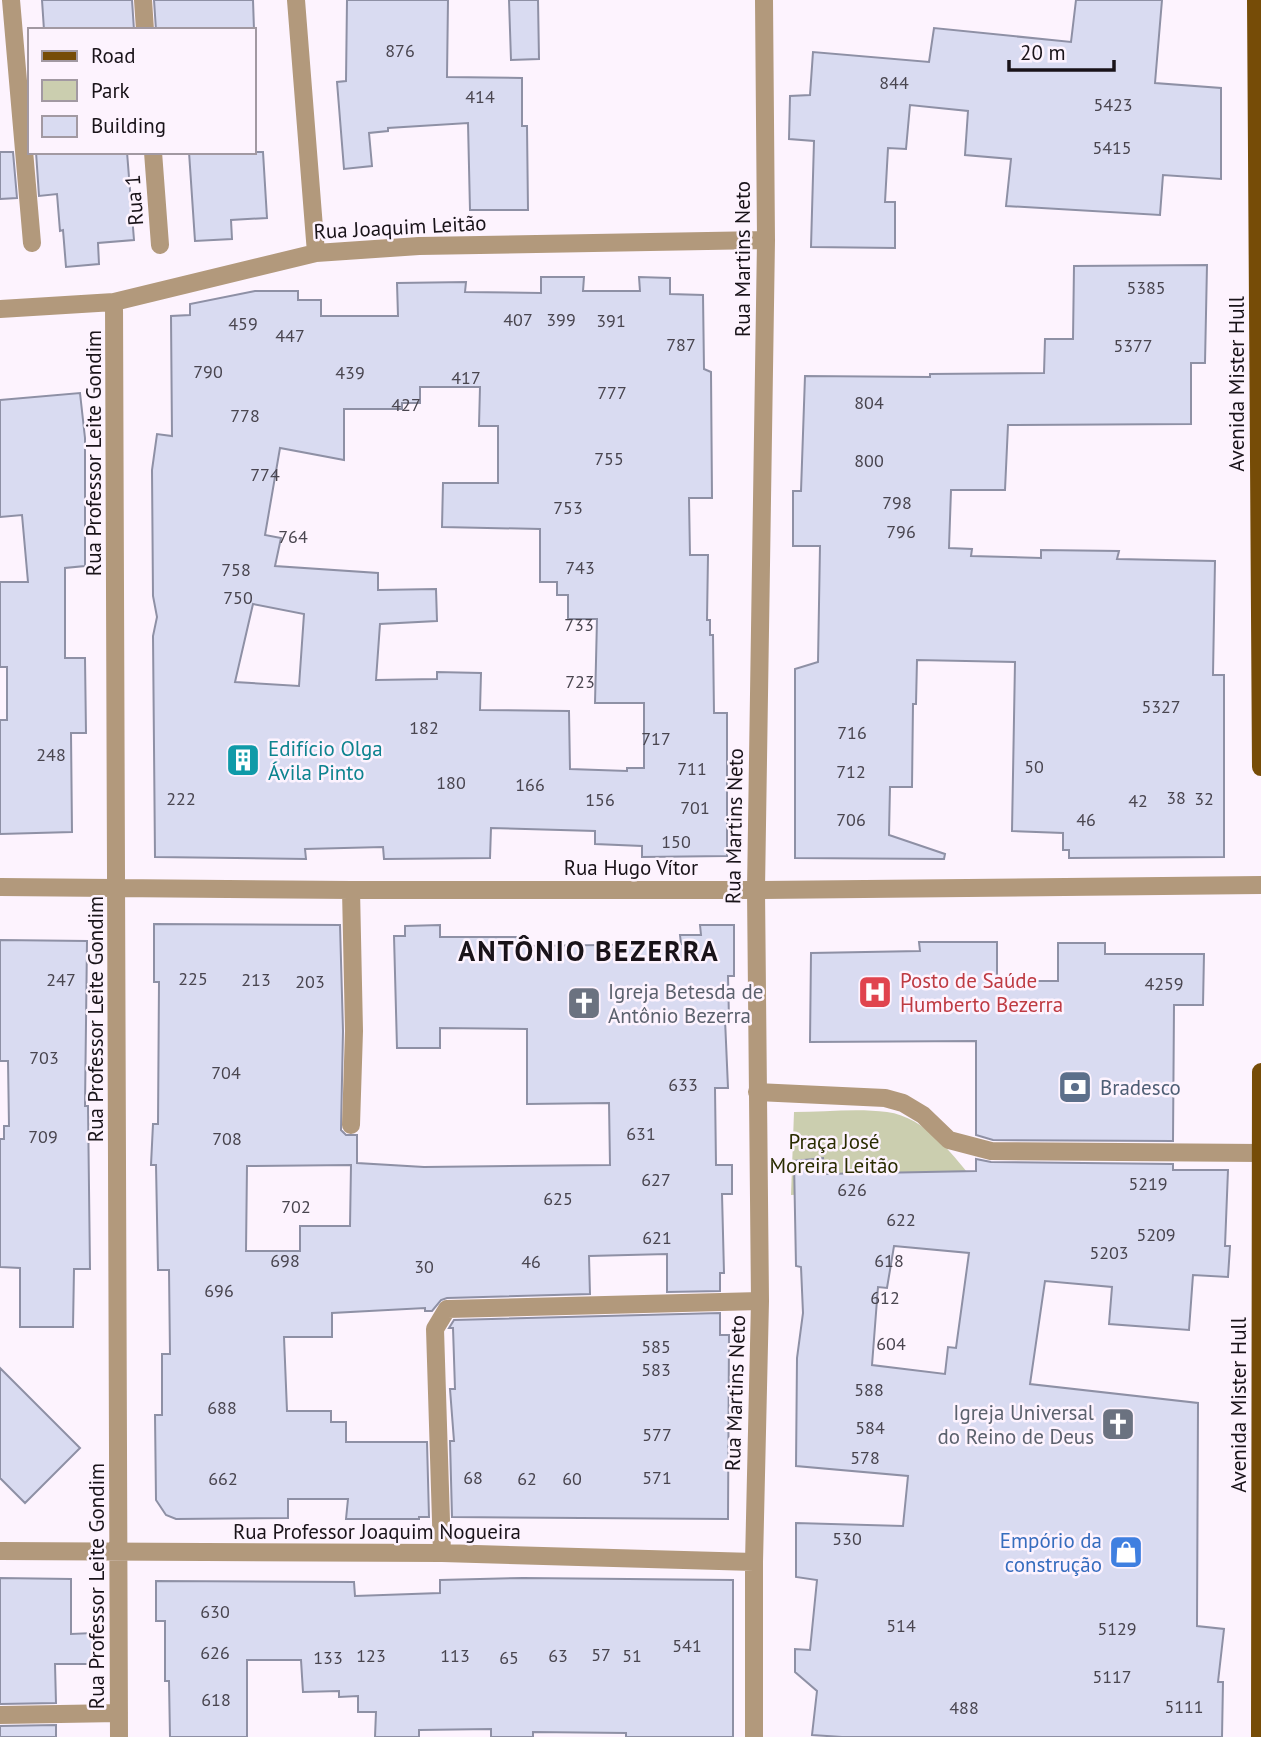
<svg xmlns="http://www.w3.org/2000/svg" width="1261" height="1737" font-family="'PT Sans',sans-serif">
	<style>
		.green { fill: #cbceaf }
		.building { fill: #d9dbf1; stroke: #8e90a5; stroke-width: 2; fill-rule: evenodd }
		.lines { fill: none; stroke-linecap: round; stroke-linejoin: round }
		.minor { stroke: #b2997c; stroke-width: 18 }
		.major { stroke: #764c07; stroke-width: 18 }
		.labels { text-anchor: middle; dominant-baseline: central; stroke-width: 5; stroke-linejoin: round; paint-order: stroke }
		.number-label { font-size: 18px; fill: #49454f }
		.street-label { font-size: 21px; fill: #191319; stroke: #fdf3fe }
		.culture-label { font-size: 21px; fill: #0d838f; stroke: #fdf3fe; text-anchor: start }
		.health-label { font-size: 21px; fill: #be3a42; stroke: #fdf3fe; text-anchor: start }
		.worship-label { font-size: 21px; fill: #5b616d; stroke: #fdf3fe; text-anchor: start }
		.service-label { font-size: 21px; fill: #4e5e75; stroke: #fdf3fe; text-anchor: start }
		.park-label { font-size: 21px; fill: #2a2c00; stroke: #fdf3fe }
		.shop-label { font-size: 21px; fill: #366cbe; stroke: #fdf3fe; text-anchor: end }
		.district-label { font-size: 28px; font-weight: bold; letter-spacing: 2px; fill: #191319; stroke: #fdf3fe }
	</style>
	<rect width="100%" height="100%" fill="#fdf3fe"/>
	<!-- green -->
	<path class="green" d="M794,1112C824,1112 857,1108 887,1112C926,1117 955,1157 978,1186L791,1195Z"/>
	<!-- building -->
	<path class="building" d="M42,0H132L134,30H44Z
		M154,0H253L254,30H156Z
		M347,0H448L447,77L522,78V126H527L528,210H470L468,123L388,128V131L369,133L372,166L344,169L337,82L346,81Z
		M509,0H538L539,59L511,60Z
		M1076,0H1162L1155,83L1221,88V179L1163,175L1160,215L1006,206L1011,159L965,155L968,111L910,105L906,149L888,148L885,202H895V248L811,247L814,141L789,139L790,96L810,95L813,52L929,62L934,28L1071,42Z
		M0,152H13L17,198L0,199Z
		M36,152H127L134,240L98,243L99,264L66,267L63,230L60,231L57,194L39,196Z
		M189,152H263L267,218L231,220L232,239L195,241Z
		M1207,265L1205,363H1191V424L1008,425L1005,490H951L949,548L972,549L971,556L1041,558V550L1119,551L1117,559L1215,561L1213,675H1224V857L1069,858V850H1063V833L1012,831L1015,662L917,660L916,704H913L912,787H890L889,835L945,854L944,859L795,858V669L818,662L820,546H793V491H801L805,376L930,377V374L1044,373L1045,339H1073L1074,266Z
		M541,277H584L583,291H640L639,277L670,278V294L703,295L704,369L711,372L712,498H689L690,555H708L707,620H710V635H713L714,713H727V856L642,857V846L595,844V831L491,828L490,858L384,859L383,847L305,849L306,859L155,857L153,636L157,617L153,596L152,470L157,434L172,436L171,316L190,315V304L255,291H298V300H321V316H398L397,283L466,282L465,292L541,293ZM420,387H480L479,426H498V483H443L442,527L540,529V582H557V595H568V619H597L595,703H644V768H627V771L570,769L569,711L480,710L481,673L437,672V679L376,680L380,624L437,621L436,589L378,590V573L275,566L281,538L265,535L280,448L344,460V409H402V403H420ZM253,604L304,614L299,686L235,682Z
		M80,393L85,438V566L65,568V658H85L86,733H71L72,832L0,834V720H7V667H0V582H28L22,515L0,517V400Z
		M154,924L340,925L343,1031L341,1130L346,1135H357V1163L424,1167L610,1165L609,1103L527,1104V1029L440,1028V1048H397L394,936H405V926L440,925V937H526V946L681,944L680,935H701L700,925H734V976H728L729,1019H725L728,1088H715L716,1165H732V1194H722L724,1273H720V1291L667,1292V1254L589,1256L590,1294L447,1298L441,1300L432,1311H425V1308L332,1313V1337H284L287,1411H331V1422H346V1442H427L429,1517H419V1519H346L348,1499H288V1518L176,1519L166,1515L156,1500L155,1415H162V1354H170L169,1270H158L156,1165H151L153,1124H158L159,982H154ZM351,1165L350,1226H300V1251H246L247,1166Z
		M0,940L87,941L85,1106H88L90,1269H74L73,1327H20V1268L0,1267V1139H4V1126H9L8,1061H0Z
		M919,942H997V981H1058V943H1105V954H1204L1203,1005H1174L1173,1141L993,1140L976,1135V1041L810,1042L811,953L920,951Z
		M823,1158L824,1174L976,1171V1159L991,1162L1173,1164V1170H1228L1225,1246H1230L1228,1277L1193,1275L1189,1330L1109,1324L1112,1287L1045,1281L1030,1384L1198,1403L1197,1626L1224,1629L1218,1682H1223L1222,1737H842L812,1735L817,1691L795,1672V1649L810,1650L817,1580L796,1577V1523L903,1526L908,1476L796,1466L797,1358L803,1313L801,1267L796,1266L794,1161ZM894,1246L969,1253L956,1348L948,1347L945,1374L872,1365L878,1287L887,1288Z
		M720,1313V1335H729L728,1519L452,1517L450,1441H454L450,1389H455L453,1328H449L454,1320Z
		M0,1368L80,1448L25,1503L0,1478Z
		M0,1578L71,1579V1634L93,1633L92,1664H55L56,1703L0,1704Z
		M523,1578L733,1580V1737H626V1733L533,1732V1737H491V1729L419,1730V1737H375L376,1712H358V1696L339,1697V1691L303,1692L301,1660H247V1737H170L169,1681H165V1621H156V1581L354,1582L355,1596L440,1593V1580Z
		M56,1725V1737H0V1726Z"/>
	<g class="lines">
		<!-- minor -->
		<path class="minor" d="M11,0L32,243
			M143,0L145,30
			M296,0L316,253
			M153,152L160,245
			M114,302L119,1737
			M0,309L114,302L316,253L419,246L766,240
			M0,887L351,890H756L1261,885
			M351,890L354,1031L351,1125
			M757,1092L885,1098L903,1103L923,1115L949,1140L991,1151L1261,1153
			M0,1551L442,1553L754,1562
			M442,1553L435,1329L447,1309L760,1301
			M0,1715L119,1713
			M754,1737V1562L760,1301L756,890L766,240L764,0"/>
		<!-- major -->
		<path class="major" d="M1256,0L1261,767
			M1260,1737L1261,1072"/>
	</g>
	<!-- icons -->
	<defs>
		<g id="building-square" transform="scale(1.75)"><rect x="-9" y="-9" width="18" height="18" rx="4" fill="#0f9aa8" stroke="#fdf3fe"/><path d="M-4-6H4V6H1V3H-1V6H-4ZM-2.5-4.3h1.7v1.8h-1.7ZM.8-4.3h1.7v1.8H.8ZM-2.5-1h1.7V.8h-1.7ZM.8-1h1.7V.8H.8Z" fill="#fff"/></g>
		<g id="hospital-square" transform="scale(1.75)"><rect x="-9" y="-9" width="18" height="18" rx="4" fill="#e0444e" stroke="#fdf3fe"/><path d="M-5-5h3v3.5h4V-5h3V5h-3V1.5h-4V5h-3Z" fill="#fff"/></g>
		<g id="church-square" transform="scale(1.75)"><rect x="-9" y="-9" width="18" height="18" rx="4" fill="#6b7280" stroke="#fdf3fe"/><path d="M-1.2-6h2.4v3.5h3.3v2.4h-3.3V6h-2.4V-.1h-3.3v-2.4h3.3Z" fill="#fff"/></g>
		<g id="bank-square" transform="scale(1.75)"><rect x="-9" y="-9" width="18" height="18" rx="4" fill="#5c6f8a" stroke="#fdf3fe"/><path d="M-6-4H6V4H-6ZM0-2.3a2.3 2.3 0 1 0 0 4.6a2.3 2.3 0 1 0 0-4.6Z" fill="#fff"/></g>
		<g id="shop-square" transform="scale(1.75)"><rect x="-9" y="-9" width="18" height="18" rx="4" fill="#3f7fe0" stroke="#fdf3fe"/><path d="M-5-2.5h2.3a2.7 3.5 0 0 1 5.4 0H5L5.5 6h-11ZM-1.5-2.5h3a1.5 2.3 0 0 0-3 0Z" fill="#fff"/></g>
	</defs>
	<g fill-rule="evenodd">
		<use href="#building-square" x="243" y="760"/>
		<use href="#hospital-square" x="875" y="992"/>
		<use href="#church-square" x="584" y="1003"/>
		<use href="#bank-square" x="1075" y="1087"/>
		<use href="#church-square" x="1118" y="1424"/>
		<use href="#shop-square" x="1126" y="1552"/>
	</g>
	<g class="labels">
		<!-- number labels -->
		<g class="number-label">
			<text x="400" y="50">876</text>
			<text x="894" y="82">844</text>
			<text x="480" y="96">414</text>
			<text x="1113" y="104">5423</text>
			<text x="1112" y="147">5415</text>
			<text x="1146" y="287">5385</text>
			<text x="518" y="319">407</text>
			<text x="561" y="319">399</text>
			<text x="611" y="320">391</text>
			<text x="243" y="323">459</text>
			<text x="290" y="335">447</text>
			<text x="681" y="344">787</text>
			<text x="1133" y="345">5377</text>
			<text x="208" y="371">790</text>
			<text x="350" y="372">439</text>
			<text x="466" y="377">417</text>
			<text x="612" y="392">777</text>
			<text x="869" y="402">804</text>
			<text x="406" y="404">427</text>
			<text x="245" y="415">778</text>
			<text x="609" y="458">755</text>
			<text x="869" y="460">800</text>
			<text x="265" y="474">774</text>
			<text x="897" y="502">798</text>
			<text x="568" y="507">753</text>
			<text x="901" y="531">796</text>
			<text x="293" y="536">764</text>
			<text x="580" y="567">743</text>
			<text x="236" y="569">758</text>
			<text x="238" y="597">750</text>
			<text x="579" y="624">733</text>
			<text x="580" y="681">723</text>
			<text x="1161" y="706">5327</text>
			<text x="424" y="727">182</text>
			<text x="852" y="732">716</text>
			<text x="656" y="738">717</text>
			<text x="51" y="754">248</text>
			<text x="1034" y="766">50</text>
			<text x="692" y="768">711</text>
			<text x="851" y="771">712</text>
			<text x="451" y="782">180</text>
			<text x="530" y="784">166</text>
			<text x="1176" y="797">38</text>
			<text x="181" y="798">222</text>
			<text x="1204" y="798">32</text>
			<text x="600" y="799">156</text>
			<text x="1138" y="800">42</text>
			<text x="695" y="807">701</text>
			<text x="851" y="819">706</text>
			<text x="1086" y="819">46</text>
			<text x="676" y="841">150</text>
			<text x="193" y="978">225</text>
			<text x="61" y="979">247</text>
			<text x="256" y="979">213</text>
			<text x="310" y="981">203</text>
			<text x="1164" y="983">4259</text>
			<text x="44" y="1057">703</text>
			<text x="226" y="1072">704</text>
			<text x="683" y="1084">633</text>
			<text x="641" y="1133">631</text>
			<text x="43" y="1136">709</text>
			<text x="227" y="1138">708</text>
			<text x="656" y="1179">627</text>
			<text x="1148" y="1183">5219</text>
			<text x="852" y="1189">626</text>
			<text x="558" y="1198">625</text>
			<text x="296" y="1206">702</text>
			<text x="901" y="1219">622</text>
			<text x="1156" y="1234">5209</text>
			<text x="657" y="1237">621</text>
			<text x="1109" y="1252">5203</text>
			<text x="285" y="1260">698</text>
			<text x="889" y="1260">618</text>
			<text x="531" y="1261">46</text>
			<text x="424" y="1266">30</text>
			<text x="219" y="1290">696</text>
			<text x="885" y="1297">612</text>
			<text x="891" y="1343">604</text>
			<text x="656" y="1346">585</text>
			<text x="656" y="1369">583</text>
			<text x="869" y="1389">588</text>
			<text x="222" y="1407">688</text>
			<text x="870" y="1427">584</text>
			<text x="657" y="1434">577</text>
			<text x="865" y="1457">578</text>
			<text x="473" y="1477">68</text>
			<text x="657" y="1477">571</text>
			<text x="223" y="1478">662</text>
			<text x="527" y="1478">62</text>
			<text x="572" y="1478">60</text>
			<text x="847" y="1538">530</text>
			<text x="215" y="1611">630</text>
			<text x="901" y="1625">514</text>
			<text x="1117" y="1628">5129</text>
			<text x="687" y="1645">541</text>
			<text x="215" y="1652">626</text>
			<text x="601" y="1654">57</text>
			<text x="371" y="1655">123</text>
			<text x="455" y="1655">113</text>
			<text x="558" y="1655">63</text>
			<text x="632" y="1655">51</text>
			<text x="328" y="1657">133</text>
			<text x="509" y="1657">65</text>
			<text x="1112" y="1676">5117</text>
			<text x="216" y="1699">618</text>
			<text x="1184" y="1706">5111</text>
			<text x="964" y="1707">488</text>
		</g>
		<!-- street labels -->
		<g class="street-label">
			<text transform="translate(134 200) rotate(-94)">Rua 1</text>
			<text transform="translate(400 227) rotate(-3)">Rua Joaquim Leitão</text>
			<text transform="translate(742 259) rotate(-90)">Rua Martins Neto</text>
			<text transform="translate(1236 384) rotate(-90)">Avenida Mister Hull</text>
			<text transform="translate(93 453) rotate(-90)">Rua Professor Leite Gondim</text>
			<text transform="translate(734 826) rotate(-89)">Rua Martins Neto</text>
			<text x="631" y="867">Rua Hugo Vítor</text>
			<text transform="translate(95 1019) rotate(-90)">Rua Professor Leite Gondim</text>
			<text transform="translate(735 1393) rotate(-88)">Rua Martins Neto</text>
			<text transform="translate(1238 1405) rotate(-90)">Avenida Mister Hull</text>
			<text x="377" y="1531">Rua Professor Joaquim Nogueira</text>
			<text transform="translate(96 1586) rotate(-90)">Rua Professor Leite Gondim</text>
		</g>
		<!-- culture labels -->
		<g class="culture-label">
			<text x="268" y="748">Edifício Olga<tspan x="268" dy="24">Ávila Pinto</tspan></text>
		</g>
		<!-- health labels -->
		<g class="health-label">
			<text x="900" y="980">Posto de Saúde<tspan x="900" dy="24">Humberto Bezerra</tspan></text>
		</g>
		<!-- worship labels -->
		<g class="worship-label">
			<text x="608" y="991">Igreja Betesda de<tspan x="608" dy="24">Antônio Bezerra</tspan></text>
			<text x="1094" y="1412" text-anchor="end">Igreja Universal<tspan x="1094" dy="24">do Reino de Deus</tspan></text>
		</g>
		<!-- service labels -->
		<g class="service-label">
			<text x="1100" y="1087">Bradesco</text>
		</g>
		<!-- park labels -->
		<g class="park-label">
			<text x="834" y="1141">Praça José<tspan x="834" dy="24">Moreira Leitão</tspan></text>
		</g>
		<!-- shop labels -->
		<g class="shop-label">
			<text x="1102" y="1540">Empório da<tspan x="1102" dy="24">construção</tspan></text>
		</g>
		<!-- district labels -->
		<g class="district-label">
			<text x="589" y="950">ANTÔNIO BEZERRA</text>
		</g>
	</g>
	<!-- legend -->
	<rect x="28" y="28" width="228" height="126" fill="#fdf3fe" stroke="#a299a2" stroke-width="2"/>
	<rect x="42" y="51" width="35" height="10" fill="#764c07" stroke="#a299a2" stroke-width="2"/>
	<text x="91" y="63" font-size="21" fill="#191319">Road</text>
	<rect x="42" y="80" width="35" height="21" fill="#cbceaf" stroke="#a299a2" stroke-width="2"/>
	<text x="91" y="98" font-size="21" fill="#191319">Park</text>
	<rect x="42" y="116" width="35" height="21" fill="#d9dbf1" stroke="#a299a2" stroke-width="2"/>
	<text x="91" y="133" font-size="21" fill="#191319">Building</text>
	<!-- scale -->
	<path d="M1009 60v10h105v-10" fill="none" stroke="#191319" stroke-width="3.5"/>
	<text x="1020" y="60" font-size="21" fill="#191319" stroke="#fdf3fe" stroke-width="5" paint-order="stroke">20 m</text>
</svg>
